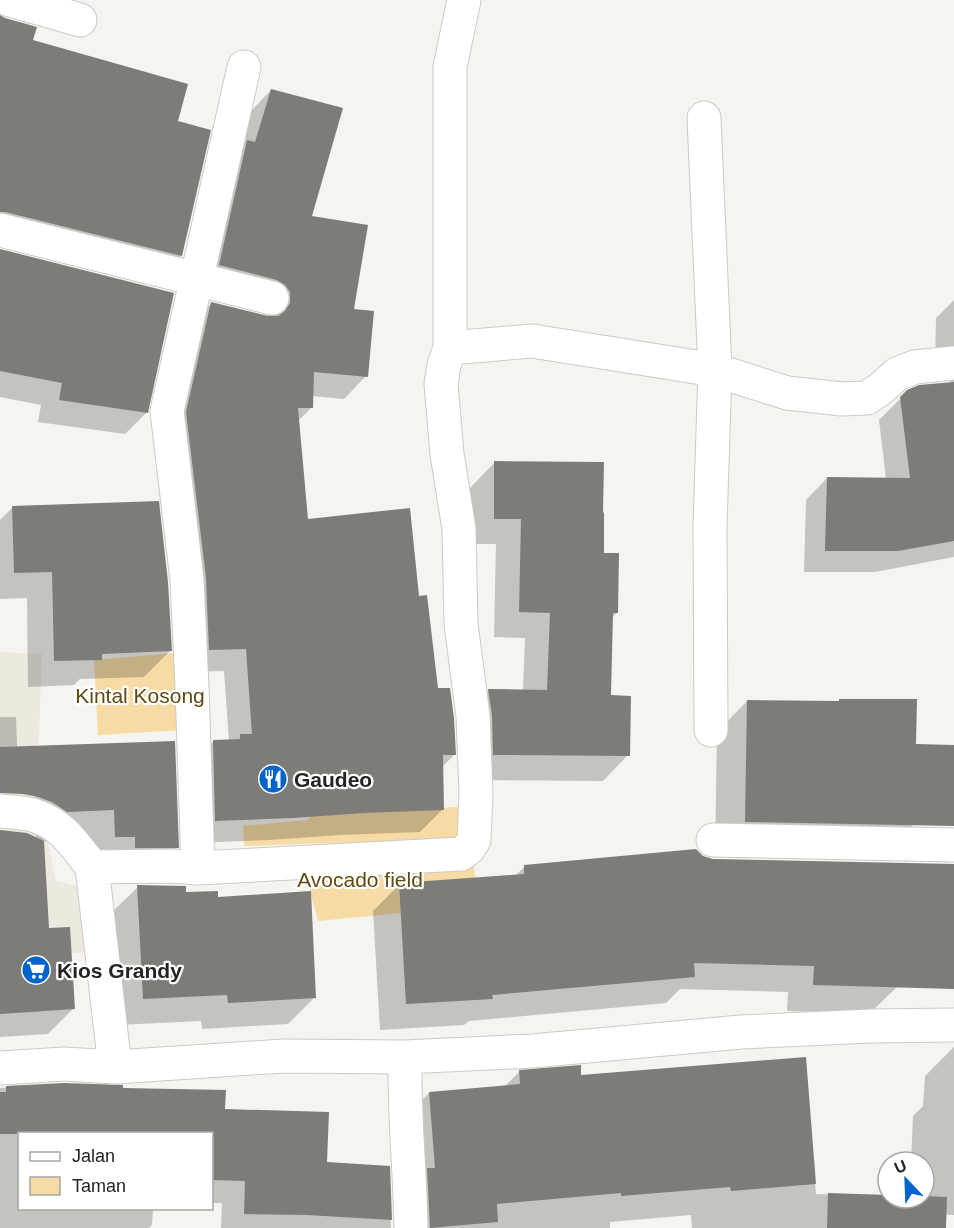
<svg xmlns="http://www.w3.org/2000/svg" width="954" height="1228" font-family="Helvetica,sans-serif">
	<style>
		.built { fill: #eee9de }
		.green { fill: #f6dba5 }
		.shadow { fill: #0003 }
		.building { fill: #7e7c79 }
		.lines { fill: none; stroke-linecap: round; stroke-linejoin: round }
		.minor-casing { stroke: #cccac7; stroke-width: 35 }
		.minor { stroke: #fff; stroke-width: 33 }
		.labels { text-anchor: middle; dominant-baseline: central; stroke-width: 4.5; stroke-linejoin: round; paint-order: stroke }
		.park-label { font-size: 21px; fill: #604911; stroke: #fff }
		.poi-label { font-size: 21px; font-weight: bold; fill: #242422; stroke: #fff; text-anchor: start }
	</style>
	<rect width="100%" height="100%" fill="#f6f4f1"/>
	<!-- built -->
	<path class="built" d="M0,652L42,654L37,792L56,881L82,887L90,952L0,958Z"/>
	<!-- green -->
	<path class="green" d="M188,652L201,729L98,735L94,660Z
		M310,755L364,813L470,806L475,878L399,886L401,913L318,921L298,846L353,842L244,846L243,826L309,820Z"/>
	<!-- shadow -->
	<path class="shadow" d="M0,16L31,41L176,122L181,256L159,277L0,238Z
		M271,90L311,217L352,311L366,376L344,399L312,396V407L297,422L306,521L418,598L436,689L454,755L442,767L443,809L420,832L340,835L269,840L193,843L191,764L213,742L229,741L224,671L187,672L164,436L188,326L211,304L269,318L263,307L197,288L249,113Z
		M0,251L147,412L125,434L38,422L41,405L0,397Z
		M954,300V557L875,572H804L806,500L827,478L886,479L879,420L901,398L951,384L948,374L935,366L936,318Z
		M495,462L602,555L617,613L611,618L610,697L628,755L603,781L468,780L464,716L489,690L523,691L525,638L494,637L496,544H469L470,488Z
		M13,507L170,651L144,677L80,679L74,685L28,687L27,598L0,599V520Z
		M840,700L913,825L883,855L715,852L717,732L747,701L838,702Z
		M0,717H16L18,770L0,781Z
		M66,746L177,847L146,878H105L84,840L43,841L48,930L73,1009L48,1034L0,1037V831L36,839V777Z
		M702,857L712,860L954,866V977L897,987L870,1013L787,1011L788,992L680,989L666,1003L469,1021L464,1025L380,1030L373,911L399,885L515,876L524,867Z
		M138,887L217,898L314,998L288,1024L202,1029L201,1021L117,1025L111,913Z
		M954,1047V1215L934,1214V1228H692L691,1215L610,1222V1228H402V1121L429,1093L504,1087L519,1072L580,1076L804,1058L816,1194L888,1196V1198H924V1162H911L913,1116L923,1106L925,1076Z
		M64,1084L122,1089L223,1111L326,1163L388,1167L391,1228H221L222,1203H212V1134H20V1208H153L152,1225L149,1228H0V1088Z"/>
	<!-- building -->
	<path class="building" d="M0,15L5,18L37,27L33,40L188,84L178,121L211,130L182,256L5,212H0Z
		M271,89L343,108L312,216L368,225L354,309L374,311L368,377L314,372L313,408H298L308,519L410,508L419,596L427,595L438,688H450L454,718L456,755H443L444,810L364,813L293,818L215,821L213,740L240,739V734H252L246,649L209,650L206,578L186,412L211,302L268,316H278L285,311L290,303V292L285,285L277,280L219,265L247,140L255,142Z
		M0,249L174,293L148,413L59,400L62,383L0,371Z
		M954,382V541L898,551H825L827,477L910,478L900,397L907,390L919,385Z
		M494,461L604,462L603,512L604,513V553H619L618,613H613L611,695L631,696L630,756L493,755L492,715L488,689L547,690L550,613L519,612L521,519H494Z
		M159,501L168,582L172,651L102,654V660L54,661L52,572L14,573L12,506Z
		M839,699H917L916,744L954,745V826L745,822L747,700L839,701Z
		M175,741L179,848H135V837H115L114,810L67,812L52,802L38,797L23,794L0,793V747Z
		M0,830L27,833L44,841L49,928L70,927L75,1009L0,1014Z
		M696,849L703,856L713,859L954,864V989L813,985L814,966L694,963L695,977L492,995L493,999L406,1004L399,883L524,874V865Z
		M137,885L186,886V892L218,891V897L311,891L316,998L228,1003L227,995L143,999Z
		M806,1057L816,1184L731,1191L730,1187L621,1196V1193L497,1204L498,1222L430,1228L427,1168H435L429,1092L520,1084L519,1070L581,1065V1075Z
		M64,1083L123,1085V1088L226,1090L225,1109L329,1112L327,1162L390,1166L392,1220L307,1215L244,1214L245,1181L212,1180V1134H0V1092H6V1086Z
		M828,1193L888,1195V1198H924V1196L947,1197L946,1228H827Z"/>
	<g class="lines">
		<!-- minor casing -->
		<g class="minor-casing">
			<path id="minor" d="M10,0L80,20
				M704,118L715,370L710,526L711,730
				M0,230L272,298
				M450,348V67L464,0
				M0,811C10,812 23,812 33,815C62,824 74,844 92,867L173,866L198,868L461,854L469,848L474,840L476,793L473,716L461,624L459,529L447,454L441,384L444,365L450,348L532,341L715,370L787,393L842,399L867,398L879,390L897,374L915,367L954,363
				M713,840L954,845
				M92,867L115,1067
				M198,868L192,687L187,580L167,411L244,67
				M405,1057L532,1051L741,1032L871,1026L954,1025
				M0,1068L64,1064L115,1067L284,1056L405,1057C404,1114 410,1171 411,1228"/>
		</g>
		<!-- minor -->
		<use href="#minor" class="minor"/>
	</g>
	<!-- icons -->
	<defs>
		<g id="restaurant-disc" transform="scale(1.5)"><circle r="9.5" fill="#0064cc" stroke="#fff"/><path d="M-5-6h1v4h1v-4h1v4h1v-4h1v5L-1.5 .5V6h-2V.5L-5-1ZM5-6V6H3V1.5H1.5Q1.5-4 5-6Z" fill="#fff"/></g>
		<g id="supermarket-disc" transform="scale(1.5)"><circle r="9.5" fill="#0064cc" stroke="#fff"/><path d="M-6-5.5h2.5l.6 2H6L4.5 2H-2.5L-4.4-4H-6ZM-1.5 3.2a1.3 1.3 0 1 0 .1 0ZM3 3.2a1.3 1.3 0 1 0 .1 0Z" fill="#fff"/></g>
	</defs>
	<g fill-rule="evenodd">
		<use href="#restaurant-disc" x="273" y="779"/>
		<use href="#supermarket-disc" x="36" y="970"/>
	</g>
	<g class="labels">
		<!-- park labels -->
		<g class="park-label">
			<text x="140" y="695">Kintal Kosong</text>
			<text x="360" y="879">Avocado field</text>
		</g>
		<!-- poi labels -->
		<g class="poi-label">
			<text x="294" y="779">Gaudeo</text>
			<text x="57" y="970">Kios Grandy</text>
		</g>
	</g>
	<!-- legend -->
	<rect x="18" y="1132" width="195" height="78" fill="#ffffff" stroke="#a7a7a7" stroke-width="1.5"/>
	<rect x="30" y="1152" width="30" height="9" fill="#ffffff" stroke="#a7a7a7" stroke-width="1.5"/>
	<text x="72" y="1162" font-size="18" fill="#242422">Jalan</text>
	<rect x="30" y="1177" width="30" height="18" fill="#f6dba5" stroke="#a7a7a7" stroke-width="1.5"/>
	<text x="72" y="1192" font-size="18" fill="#242422">Taman</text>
	<!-- north arrow -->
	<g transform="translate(906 1180) rotate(337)"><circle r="28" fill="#ffffff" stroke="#a7a7a7" stroke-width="1.5"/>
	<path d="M0-4.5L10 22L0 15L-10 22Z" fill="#0064cc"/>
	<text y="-9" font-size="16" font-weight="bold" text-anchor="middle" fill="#242422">U</text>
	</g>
</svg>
